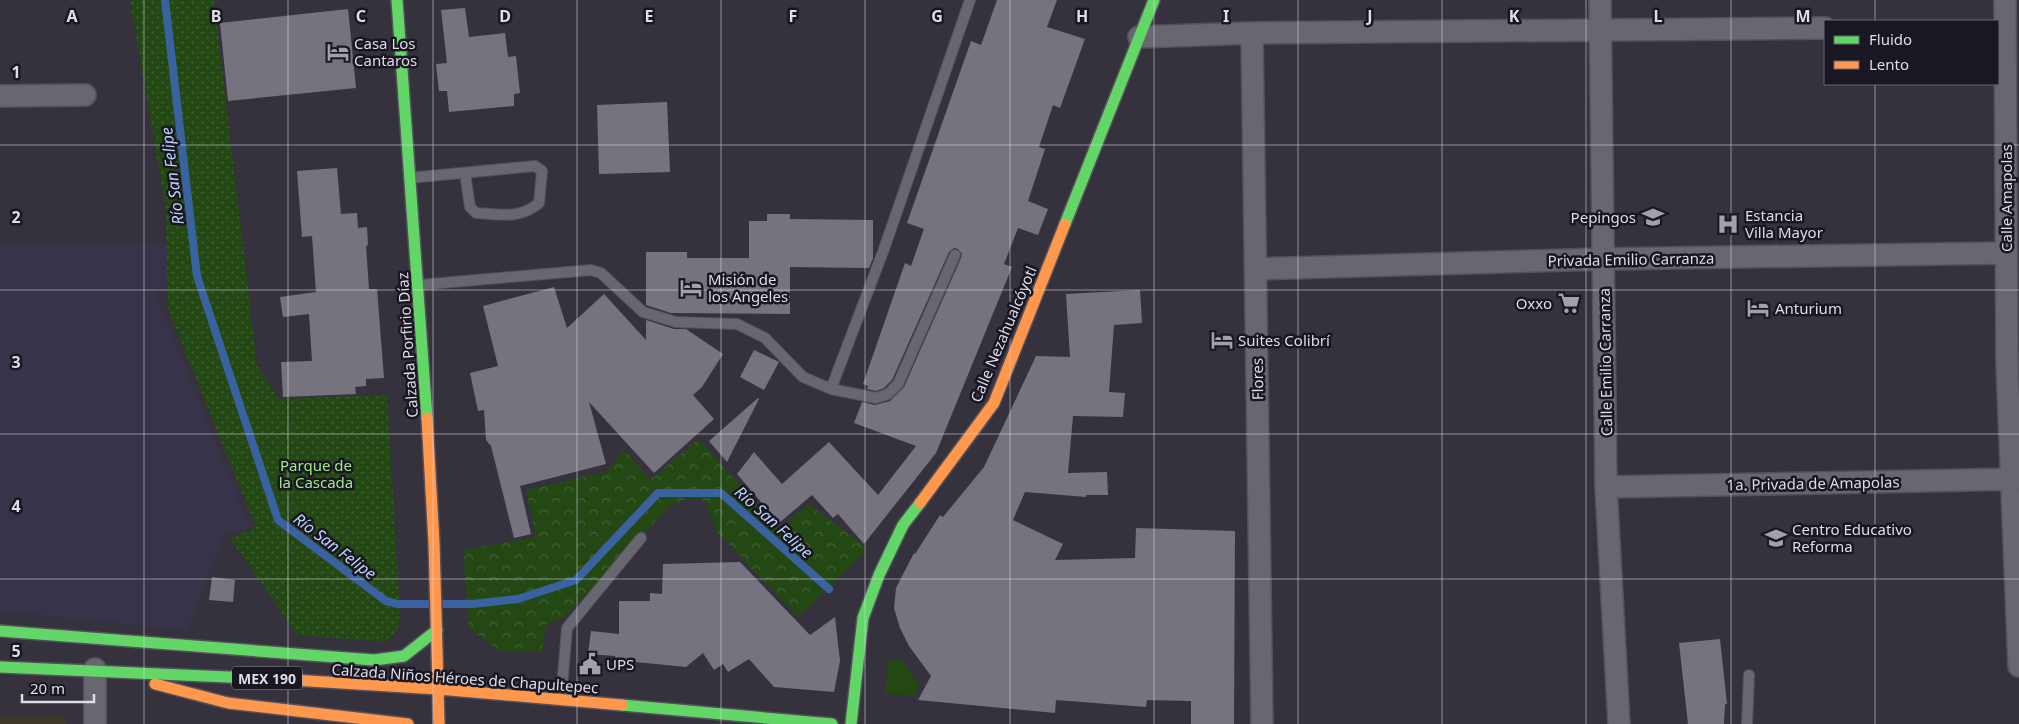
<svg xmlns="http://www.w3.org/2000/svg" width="2019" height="724" font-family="'Noto Sans',sans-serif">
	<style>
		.built { fill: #38324b }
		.education { fill: #3e3729 }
		.grass { fill: #234814 }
		.forest { fill: url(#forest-crowns) }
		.park { fill: url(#park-dots) }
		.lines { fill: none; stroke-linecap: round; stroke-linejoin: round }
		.stream { stroke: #3a62a1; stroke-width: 8 }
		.building { fill: #75747e }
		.lane-casing { stroke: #54515b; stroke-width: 12 }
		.street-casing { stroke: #54515b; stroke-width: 24 }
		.fast-casing { stroke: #54515b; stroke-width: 14 }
		.slow-casing { stroke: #54515b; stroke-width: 14 }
		.lane { stroke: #68666e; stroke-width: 10 }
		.street { stroke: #68666e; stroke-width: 21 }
		.fast { stroke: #63d668; stroke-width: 11 }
		.slow { stroke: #ff974d; stroke-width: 11 }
		.grid { fill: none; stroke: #dedce9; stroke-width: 1; stroke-opacity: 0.55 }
		.labels { text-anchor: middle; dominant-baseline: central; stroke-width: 5; stroke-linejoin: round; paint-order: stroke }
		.shield { fill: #191721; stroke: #a3a1ad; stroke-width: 1 }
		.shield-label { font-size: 14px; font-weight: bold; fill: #dedce9 }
		.poi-label { font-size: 15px; fill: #dedce9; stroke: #191721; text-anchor: start }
		.street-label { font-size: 15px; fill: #dedce9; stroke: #191721 }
		.park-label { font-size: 15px; fill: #9fea88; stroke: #191721 }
		.water-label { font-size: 16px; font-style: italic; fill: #bbd4fb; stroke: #191721 }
		.grid-label { font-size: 16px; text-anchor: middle; font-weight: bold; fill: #dedce9; stroke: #191721; stroke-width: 5; stroke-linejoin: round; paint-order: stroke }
	</style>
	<defs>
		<pattern id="forest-crowns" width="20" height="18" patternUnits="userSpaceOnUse" patternTransform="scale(1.25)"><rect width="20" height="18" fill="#234814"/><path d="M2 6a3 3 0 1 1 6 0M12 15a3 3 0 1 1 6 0" fill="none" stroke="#426236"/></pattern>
		<pattern id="park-dots" width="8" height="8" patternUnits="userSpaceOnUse" patternTransform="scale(1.25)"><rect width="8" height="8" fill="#234814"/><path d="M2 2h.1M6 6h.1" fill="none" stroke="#426236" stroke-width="1.8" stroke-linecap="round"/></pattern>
	</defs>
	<rect width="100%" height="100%" fill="#35323d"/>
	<!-- built -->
	<path class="built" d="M171,243L175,281L154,290L250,529L224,534L187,630L0,611V244Z"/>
	<!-- education -->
	<path class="education" d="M65,716L66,724H0V717Z"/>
	<!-- grass -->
	<path class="grass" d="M900,658L920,685L914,695L885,694L888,662Z"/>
	<!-- forest -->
	<path class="forest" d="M699,439L778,528L809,504L868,549L798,617L717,532L705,501L687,498L670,506L564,617L546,625L542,651L501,652L469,628L463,550L536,537L526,490L608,471L624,450L650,480Z"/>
	<!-- park -->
	<path class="park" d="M130,0H214L257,365L278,399L387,395L400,614C399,628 397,636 384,642L297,635L230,538L256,527L168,309L166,208Z"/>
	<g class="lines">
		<!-- stream -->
		<path class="stream" d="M165,0L197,276L278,520L386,601L398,604H472L518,599L576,580L658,493H721L829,589"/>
	</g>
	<!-- building -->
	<path class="building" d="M997,0H1057L1047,27L1085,39L1060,108L1053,105L1039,147L1045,149L1028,201L1048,209L1038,235L1018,228L1004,264L1012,267L936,453L864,544L838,514L833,518L812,495L779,523L737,474L754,452L782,484L829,442L878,495L916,446L854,423L862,402L875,405L890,401L904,387L961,258L962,254L958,249L954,248L949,252L892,380L884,388L876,391L867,389L868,386L863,384L905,263L911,266L924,229L907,223L971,41L981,45Z
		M465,8L469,37L505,33L508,57L516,56L520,93L514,94V106L449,112L447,91H439L436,64L447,63L441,10Z
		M348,9L356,88L228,101L220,23Z
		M667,102L670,172L599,174L597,105Z
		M337,168L341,214L357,213L358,228L367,227L368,245L366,246L369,289H377L384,378L366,379V386L355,387L356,394L283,397L281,362L312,361L309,314L283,317L280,297L316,292L312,236L302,237L297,171Z
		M767,214H790V219L873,220V258L869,268L790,267V314L671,313L646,305V252H687V258H749V221H767Z
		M554,287L567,328L604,294L646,340V320L674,329H686L723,354L702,387L693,395L714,419L654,473L589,402L606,464L520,486L531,534L514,538L491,446L486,440L484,410L478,411L470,373L498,366L483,306Z
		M1140,290L1142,323L1114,325L1109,392L1125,393L1123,417L1073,416L1068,473L1107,472L1108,495H1086V497L1025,492L1013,520L1063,544L1055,560L1135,558L1136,528L1235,531L1234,724H1191V701L1147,700L1146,707L1056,700L1055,713L918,700L931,676L909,646L900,628L894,608L896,588L914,553L915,554L940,515L943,517L984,467L1036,356L1070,357L1066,294Z
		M754,350L779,362L764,390L740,377Z
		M758,398L759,399L727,462L709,441Z
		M740,562L810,635L835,617L840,661L834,692L774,687L749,659L728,672L723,664L714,670L703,653L686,667L615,660V656L588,654L591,631L619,634V601H650V593L662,594L663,564Z
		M212,577L235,580L233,602L209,600Z
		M1720,639L1727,704H1725L1724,724H1688L1679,643Z"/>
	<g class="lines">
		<!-- lane casing -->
		<g class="lane-casing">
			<path id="lane" d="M409,178L535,166L542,171L539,203C519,220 500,214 476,213L470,207L465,173
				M419,285L591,270L601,273L643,312L676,322L737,324L765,338L803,377L831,389L876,398L888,394L898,384L955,255
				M831,389L884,249L970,0
				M561,698L567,628L641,538
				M1747,724L1749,675"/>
		</g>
		<!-- street casing -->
		<g class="street-casing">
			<path id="street" d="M1600,0L1606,487L1619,724
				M2005,0L2007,363L2019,666
				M1252,33L1262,724
				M1139,37L1252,33L1825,28
				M0,96L85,95
				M1256,269L1603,259L2006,253
				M1606,487L2019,479
				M95,724V669"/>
		</g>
		<!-- fast casing -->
		<g class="fast-casing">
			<path id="fast" d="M397,0L427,418
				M1065,224L1154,0
				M0,631L374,660L404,656L437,630
				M0,667L293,680
				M622,705L832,724
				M851,724L863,618L879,575L903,525L920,503"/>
		</g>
		<!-- slow casing -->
		<g class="slow-casing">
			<path id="slow" d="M427,418L434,543L439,724
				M920,503L994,403L1065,224
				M293,680L438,689L622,705
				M155,684L228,703L408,724"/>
		</g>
		<!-- lane -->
		<use href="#lane" class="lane"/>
		<!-- street -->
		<use href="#street" class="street"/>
		<!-- fast -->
		<use href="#fast" class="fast"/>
		<!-- slow -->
		<use href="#slow" class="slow"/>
	</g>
	<!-- grid -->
	<path class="grid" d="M144,0V724M288,0V724M433,0V724M577,0V724M721,0V724M865,0V724M1010,0V724M1154,0V724M1298,0V724M1442,0V724M1586,0V724M1731,0V724M1875,0V21M1875,84V724M0,145H2019M0,290H2019M0,434H2019M0,579H2019"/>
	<!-- icons -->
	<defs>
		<g id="hotel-bare" transform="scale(1.725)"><path d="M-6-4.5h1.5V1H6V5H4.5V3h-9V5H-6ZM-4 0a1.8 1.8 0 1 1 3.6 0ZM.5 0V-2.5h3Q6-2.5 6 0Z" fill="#a3a0ad" stroke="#191721" stroke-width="2.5" paint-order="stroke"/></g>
		<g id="school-bare" transform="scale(1.725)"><path d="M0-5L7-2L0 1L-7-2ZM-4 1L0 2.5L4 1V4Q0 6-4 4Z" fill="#a3a0ad" stroke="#191721" stroke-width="2.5" paint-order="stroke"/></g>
		<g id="hospital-bare" transform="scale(1.725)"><path d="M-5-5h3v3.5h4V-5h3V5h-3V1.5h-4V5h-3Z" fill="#a3a0ad" stroke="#191721" stroke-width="2.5" paint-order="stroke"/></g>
		<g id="supermarket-bare" transform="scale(1.725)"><path d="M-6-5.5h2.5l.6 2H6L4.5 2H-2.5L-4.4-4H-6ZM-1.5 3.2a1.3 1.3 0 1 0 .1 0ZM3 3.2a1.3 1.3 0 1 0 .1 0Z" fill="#a3a0ad" stroke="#191721" stroke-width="2.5" paint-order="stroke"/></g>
		<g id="civic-bare" transform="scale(1.725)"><path d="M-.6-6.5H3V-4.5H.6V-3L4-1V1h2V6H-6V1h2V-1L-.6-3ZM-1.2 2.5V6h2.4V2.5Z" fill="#a3a0ad" stroke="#191721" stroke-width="2.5" paint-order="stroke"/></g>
	</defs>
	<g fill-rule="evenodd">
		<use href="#hotel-bare" x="338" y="52"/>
		<use href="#school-bare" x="1653" y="217"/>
		<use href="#hospital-bare" x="1728" y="224"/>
		<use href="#hotel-bare" x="691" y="288"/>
		<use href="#supermarket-bare" x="1569" y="303"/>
		<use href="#hotel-bare" x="1758" y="308"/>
		<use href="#hotel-bare" x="1222" y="340"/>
		<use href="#school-bare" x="1776" y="538"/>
		<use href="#civic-bare" x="590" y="664"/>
	</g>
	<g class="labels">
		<!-- shield labels -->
		<rect class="shield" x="232" y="666.5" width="70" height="23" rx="4"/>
		<g class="shield-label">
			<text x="267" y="678">MEX 190</text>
		</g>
		<!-- poi labels -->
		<g class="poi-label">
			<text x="354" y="43">Casa Los<tspan x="354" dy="17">Cantaros</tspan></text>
			<text x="1745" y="215">Estancia<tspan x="1745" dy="17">Villa Mayor</tspan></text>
			<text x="1636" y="217" text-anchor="end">Pepingos</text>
			<text x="708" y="279">Misión de<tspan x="708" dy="17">los Angeles</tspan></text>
			<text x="1552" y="303" text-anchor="end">Oxxo</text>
			<text x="1775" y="308">Anturium</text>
			<text x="1238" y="340">Suites Colibrí</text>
			<text x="1792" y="529">Centro Educativo<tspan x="1792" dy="17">Reforma</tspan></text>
			<text x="606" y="664">UPS</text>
		</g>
		<!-- street labels -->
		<g class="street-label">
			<text transform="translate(2006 198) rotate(-90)">Calle Amapolas</text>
			<text transform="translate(1631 259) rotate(-1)">Privada Emilio Carranza</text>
			<text transform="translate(1003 334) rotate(-67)">Calle Nezahualcóyotl</text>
			<text transform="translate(407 345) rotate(-94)">Calzada Porfirio Díaz</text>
			<text transform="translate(1605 362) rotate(-91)">Calle Emilio Carranza</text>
			<text transform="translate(1257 379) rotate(-91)">Flores</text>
			<text transform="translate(1813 483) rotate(-1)">1a. Privada de Amapolas</text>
			<text transform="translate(465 678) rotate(4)">Calzada Niños Héroes de Chapultepec</text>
		</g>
		<!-- park labels -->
		<g class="park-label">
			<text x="316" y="465">Parque de<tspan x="316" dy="17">la Cascada</tspan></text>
		</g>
		<!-- water labels -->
		<g class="water-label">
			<text transform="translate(172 176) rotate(-97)">Río San Felipe</text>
			<text transform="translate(774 522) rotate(42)">Río San Felipe</text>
			<text transform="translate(335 546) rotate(37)">Río San Felipe</text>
		</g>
	</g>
	<g class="grid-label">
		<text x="72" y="22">A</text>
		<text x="216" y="22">B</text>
		<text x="361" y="22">C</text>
		<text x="505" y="22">D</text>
		<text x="649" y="22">E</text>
		<text x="793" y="22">F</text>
		<text x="937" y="22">G</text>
		<text x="1082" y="22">H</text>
		<text x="1226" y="22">I</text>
		<text x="1370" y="22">J</text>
		<text x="1514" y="22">K</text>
		<text x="1658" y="22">L</text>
		<text x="1803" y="22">M</text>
		<text x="16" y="78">1</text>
		<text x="16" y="223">2</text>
		<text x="16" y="368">3</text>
		<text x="16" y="512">4</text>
		<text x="16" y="657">5</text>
	</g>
	<!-- legend -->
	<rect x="1824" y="20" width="175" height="65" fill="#191721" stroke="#686671"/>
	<rect x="1834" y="36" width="25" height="8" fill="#63d668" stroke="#686671"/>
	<text x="1869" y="45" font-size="15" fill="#dedce9">Fluido</text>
	<rect x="1834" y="61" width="25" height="8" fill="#ff974d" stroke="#686671"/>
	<text x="1869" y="70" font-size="15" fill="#dedce9">Lento</text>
	<!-- scale -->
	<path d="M22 694v8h72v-8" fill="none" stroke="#dedce9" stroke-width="2.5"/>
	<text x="30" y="694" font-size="15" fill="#dedce9" stroke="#191721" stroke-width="4" paint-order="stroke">20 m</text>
</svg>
